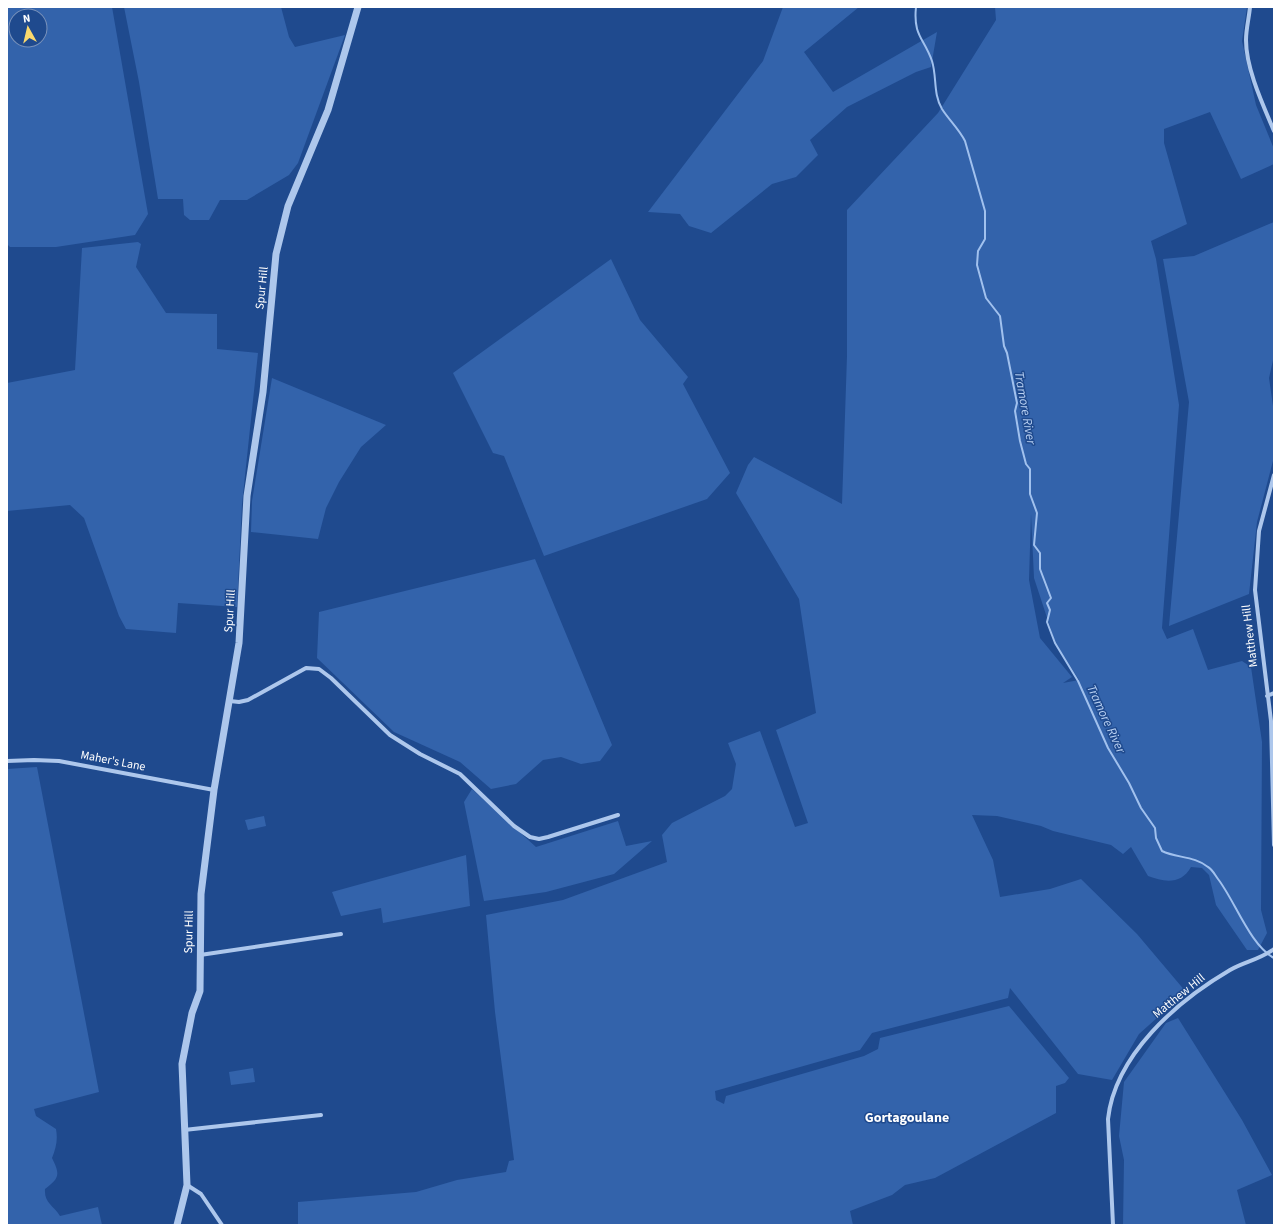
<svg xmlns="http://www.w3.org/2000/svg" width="1281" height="1232" font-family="'Source Sans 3',sans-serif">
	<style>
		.green { fill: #3363ab; fill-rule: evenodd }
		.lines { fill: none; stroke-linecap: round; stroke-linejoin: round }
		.stream { stroke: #a1c1ee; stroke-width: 2 }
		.minor { stroke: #adc7ec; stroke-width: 4 }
		.tertiary { stroke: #adc7ec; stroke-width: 7 }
		.labels { text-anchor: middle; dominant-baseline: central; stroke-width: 3; stroke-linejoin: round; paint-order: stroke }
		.street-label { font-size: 12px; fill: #fff; stroke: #1f4a8e }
		.water-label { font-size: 13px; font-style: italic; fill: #b9d1f3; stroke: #1f4a8e }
		.quarter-label { font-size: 14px; font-weight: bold; fill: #fff; stroke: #1f4a8e }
	</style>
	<rect width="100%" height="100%" fill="#1f4a8e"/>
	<!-- green -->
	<path class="green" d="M7,7H112L148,214L135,235L56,247H10L7,244ZM16,16H40V40H16Z
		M124,7H281L289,37L295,47L345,35L298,163L289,175L247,200H220L209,220H190L184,215L183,199H158L139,82Z
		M783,7H859L804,52L833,92L937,32L931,67L916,72L847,107L810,140L818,155L796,177L772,184L711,233L689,226L680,214L648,212L763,61Z
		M995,7H1247L1242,41L1256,105L1274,149V164L1241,179L1210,112L1164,129V143L1187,224L1151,241L1156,259L1179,405L1162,628L1167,639L1193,629L1208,670L1242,661L1251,667L1262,742L1261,910L1267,933L1258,950H1247L1216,905L1209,875L1202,868L1191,867C1181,885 1164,882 1148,876L1131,847L1123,854L1111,845L1053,831L1041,826L997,816L972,815L993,860L1000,897L1050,889L1081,879L1137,934L1186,992L1139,1034L1112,1080L1078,1074L1010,988L1008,998L872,1033L860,1050L715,1091L716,1100L724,1104L726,1096L864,1056L878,1049L880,1038L1009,1006L1069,1078L1065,1083L1056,1086V1113L935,1178L905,1185L892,1195L850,1211L853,1225H298V1202L416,1192L457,1180L506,1172L509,1161L514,1160L495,1012L486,915L563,900L667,862L662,835L672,823L725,796L732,789L736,764L728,743L760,731L795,827L808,823L776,730L816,713L799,599L736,493L748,465L754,457L842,504L847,356V210L938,113L996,20ZM1031,514L1034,578L1055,642L1079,680L1063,683L1072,677L1040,638L1029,580Z
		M1274,222V356L1269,378L1274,413V457L1257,522L1249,594L1169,626L1189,402L1163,259L1194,256Z
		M138,242L141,244L136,267L166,313L217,314V349L258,353L242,504L237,607L178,603L176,633L126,629L119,616L84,518L70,505L7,511V383L75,370L82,248Z
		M611,259L640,320L688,377L683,384L730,473L707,499L544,556L504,456L493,453L453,373Z
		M272,378L386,425L361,447L339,482L326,508L318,539L251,532L252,501Z
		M535,559L612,745L600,761L581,764L561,757L543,760L516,784L491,789L460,762L394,732L317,658L319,612Z
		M37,767L99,1092L34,1109L36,1116L56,1129C58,1140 56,1148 52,1158C60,1174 60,1178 45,1189C44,1203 53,1205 60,1216L98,1207L102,1225H7V769Z
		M472,789L536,847L618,821L626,846L652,841L614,874L546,892L484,901L464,802Z
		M264,816L266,826L248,830L245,820Z
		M466,855L470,906L383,923L381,908L341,916L332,892Z
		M1178,1018L1242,1120L1272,1175L1237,1190L1246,1225H1123L1124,1160L1119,1136L1124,1082L1166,1023Z
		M253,1068L255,1082L231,1085L229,1072Z"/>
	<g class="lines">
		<!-- stream -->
		<path class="stream" d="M916,7C913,36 924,38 932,61C937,77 933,94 942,109C949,120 959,129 965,141L985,211V239L978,251L977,265L986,298L1000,316L1004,346L1007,353L1017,403L1015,411L1020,441L1026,464L1030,469V494L1037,513L1034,545L1040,553V569L1051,598L1047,603L1050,610L1047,622L1055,643L1078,681L1108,748L1129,783L1141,808L1155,828L1156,838L1162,851C1176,858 1195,856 1208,867C1212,869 1215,875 1218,879C1235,901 1250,945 1274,958"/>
		<!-- minor -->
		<path class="minor" d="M1250,7C1249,18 1246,29 1246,40C1246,69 1263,105 1274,131
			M1274,475L1259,531L1255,590L1271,721L1274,845
			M1267,696L1274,693
			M230,701L239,702L248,700L306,668L319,669L331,678L390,735L420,754L460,774L514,826L530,837L539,839L548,837L618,815
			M7,761L34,760L59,761L214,790
			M200,955L341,934
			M184,1130L321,1115
			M187,1185L201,1194L222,1225
			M1113,1225L1108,1119C1115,1055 1177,1001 1230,970C1244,962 1261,959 1274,949"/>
		<!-- tertiary -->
		<path class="tertiary" d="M177,1225L187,1185L182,1064L192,1013L200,991L201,894L214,790L239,643L247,496L263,392L276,254L288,206L328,110L358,7"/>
	</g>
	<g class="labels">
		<!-- street labels -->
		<g class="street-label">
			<text transform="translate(262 288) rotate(-84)">Spur Hill</text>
			<text transform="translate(230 611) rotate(-86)">Spur Hill</text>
			<text transform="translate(1250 636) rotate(-97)">Matthew Hill</text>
			<text transform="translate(113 761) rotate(11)">Maher's Lane</text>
			<text transform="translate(189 932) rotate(-89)">Spur Hill</text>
			<text transform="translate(1179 996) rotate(-39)">Matthew Hill</text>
		</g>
		<!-- water labels -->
		<g class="water-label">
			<text transform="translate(1025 408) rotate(80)">Tramore River</text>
			<text transform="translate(1106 719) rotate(65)">Tramore River</text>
		</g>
		<!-- quarter labels -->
		<g class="quarter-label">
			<text x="907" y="1118">Gortagoulane</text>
		</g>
	</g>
	<!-- border -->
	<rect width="1281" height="1232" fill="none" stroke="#ffffff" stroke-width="16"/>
	<!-- north arrow -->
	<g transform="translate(28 28) rotate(352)"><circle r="19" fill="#1f4a8e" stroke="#7992bb"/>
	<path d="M0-3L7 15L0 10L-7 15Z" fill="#fad96d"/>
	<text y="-6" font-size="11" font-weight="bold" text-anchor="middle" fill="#ffffff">N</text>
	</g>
</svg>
